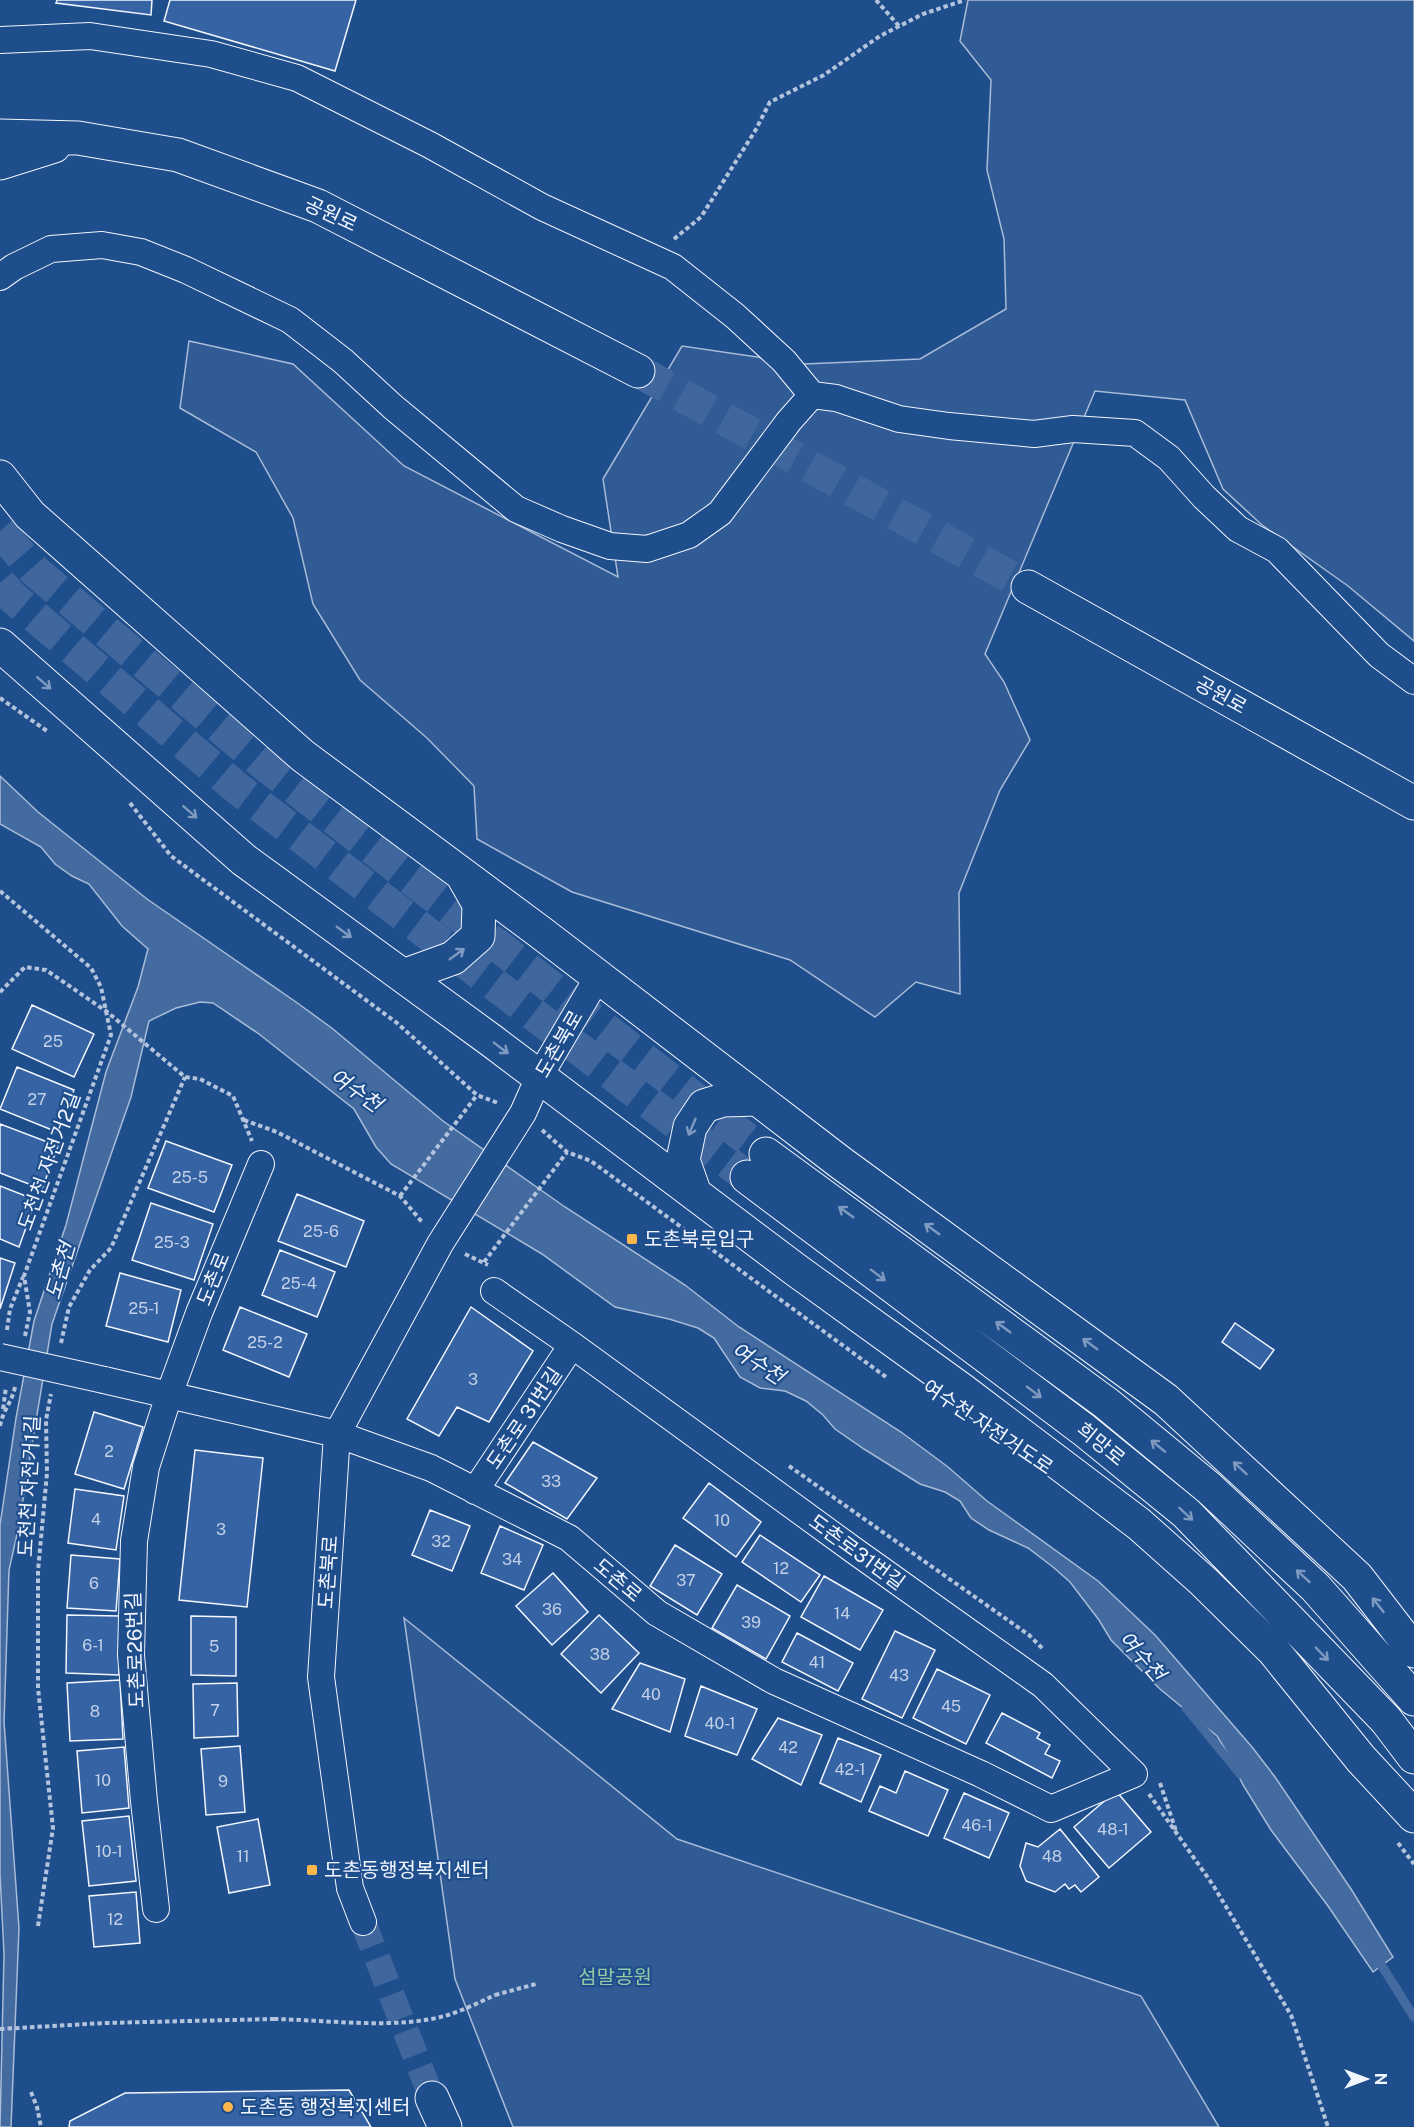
<svg xmlns="http://www.w3.org/2000/svg" width="1414" height="2127" font-family="'Public Sans','Noto Sans KR',sans-serif">
	<style>
		.built { fill: #305b95; stroke: #a8bbd7; stroke-width: 1.5 }
		.water { fill: #446ba0; stroke: #a8bbd7; stroke-width: 1.5 }
		.lines { fill: none; stroke-linecap: round; stroke-linejoin: round }
		.stream { stroke: #446ba0; stroke-width: 9 }
		.building { fill: #3563a3; stroke: #f2f6ff; stroke-width: 1.5 }
		.street-tunnel { stroke: #3f679d; stroke-width: 26; stroke-dasharray: 26 13; stroke-linecap: butt }
		.secondary-tunnel { stroke: #3f679d; stroke-width: 33; stroke-dasharray: 33 16; stroke-linecap: butt }
		.street-casing { stroke: #f2f6ff; stroke-width: 28 }
		.secondary-casing { stroke: #f2f6ff; stroke-width: 35 }
		.path { stroke: #b3c4dc; stroke-width: 4; stroke-dasharray: 4.5 3; stroke-linecap: butt }
		.street { stroke: #1f4e8c; stroke-width: 26 }
		.secondary { stroke: #1f4e8c; stroke-width: 33 }
		.street-bridge-casing { stroke: #f2f6ff; stroke-width: 28; stroke-linecap: butt }
		.path-bridge { stroke: #b3c4dc; stroke-width: 4; stroke-dasharray: 4.5 3; stroke-linecap: butt }
		.street-bridge { stroke: #1f4e8c; stroke-width: 26 }
		.oneway { stroke: #7e9ac0 }
		.poi-dot { fill: #ffb74d; stroke: #1f4e8c; stroke-width: 2 }
		.labels { text-anchor: middle; dominant-baseline: central; stroke-width: 4.5; stroke-linejoin: round; paint-order: stroke }
		.number-label { font-size: 16px; fill: #c3d1e8 }
		.street-label { font-size: 20px; fill: #f2f6ff; stroke: #1f4e8c }
		.poi-label { font-size: 20px; fill: #f2f6ff; stroke: #1f4e8c; text-anchor: start }
		.park-label { font-size: 20px; fill: #97c8a6; stroke: #1f4e8c }
		.water-label { font-size: 21px; font-style: italic; fill: #f2f6ff; stroke: #1f4e8c }
	</style>
	<rect width="100%" height="100%" fill="#1f4e8c"/>
	<!-- built -->
	<path class="built" d="M968,0H1414V641L1348,586L1262,525L1223,489L1185,400L1095,391L985,654L1004,682L1030,740L1000,790L959,893L960,994L916,982L875,1017L790,960L572,892L477,839L474,786L427,738L360,680L313,604L293,518L256,452L180,408L189,341L293,364L404,466L618,577L603,479L682,346L804,364L920,359L1006,309L1004,239L987,170L991,80L960,41Z
		M404,1618L677,1839L1141,1996L1219,2127H513L455,1979Z"/>
	<!-- water -->
	<path class="water" d="M0,776L38,812L147,899L296,1002L333,1029L443,1121L565,1207L685,1285L739,1327L901,1432L948,1467L987,1501L1098,1581L1155,1635L1252,1747L1275,1777L1351,1889L1393,1957L1373,1972L1328,1906L1271,1830L1243,1785L1228,1754L1217,1736L1160,1689L1111,1640L1099,1620L1070,1582L1053,1567L1028,1548L989,1530L971,1518L960,1501L945,1492L920,1484L864,1449L835,1429L823,1415L806,1401L785,1391L760,1388L740,1377L714,1338L698,1328L669,1319L615,1307L542,1254L391,1164L376,1147L354,1109L259,1034L213,1003L200,1002L176,1008L149,1021L131,1097L52,1324L18,1530L9,1570L4,1722L19,1928L11,2127H0L4,1954L0,1874V1525L16,1418L34,1321L66,1225L106,1072L138,987L148,949L122,926L89,884L72,876L55,864L41,847L0,824Z"/>
	<g class="lines">
		<!-- stream -->
		<path class="stream" d="M1186,1708L1240,1774
			M1375,1955L1414,2017"/>
	</g>
	<!-- building -->
	<path class="building" d="M57,0H152L151,15L56,3Z
		M170,0H356L335,71L164,21Z
		M32,1005L94,1034L74,1077L12,1049Z
		M17,1067L74,1090L57,1132L0,1109Z
		M0,1124L58,1146L42,1189L0,1173Z
		M166,1141L232,1165L214,1212L148,1188Z
		M0,1186L36,1200L19,1247L0,1239Z
		M297,1194L364,1221L346,1267L278,1241Z
		M151,1203L213,1224L194,1280L132,1260Z
		M280,1250L335,1272L317,1317L262,1295Z
		M0,1258L15,1263L0,1309Z
		M120,1273L181,1290L168,1342L106,1326Z
		M240,1307L307,1334L289,1377L223,1350Z
		M471,1307L533,1351L489,1422L457,1407L439,1436L407,1419Z
		M1235,1323L1274,1350L1260,1369L1222,1342Z
		M94,1412L143,1427L124,1489L75,1474Z
		M533,1442L597,1478L567,1519L505,1483Z
		M195,1450L263,1458L247,1607L179,1600Z
		M709,1483L761,1522L736,1557L683,1518Z
		M75,1489L124,1496L116,1550L68,1543Z
		M430,1510L470,1526L452,1571L412,1555Z
		M500,1526L543,1545L524,1590L481,1573Z
		M760,1535L820,1575L801,1602L742,1562Z
		M675,1545L722,1574L697,1615L650,1586Z
		M71,1555L120,1559L116,1611L67,1608Z
		M553,1573L588,1612L552,1645L516,1606Z
		M824,1576L883,1610L860,1650L801,1617Z
		M737,1585L790,1616L766,1659L712,1628Z
		M67,1615L120,1616L119,1675L66,1673Z
		M599,1615L639,1653L601,1693L561,1654Z
		M191,1616L236,1617V1676L191,1675Z
		M895,1631L935,1650L902,1718L862,1699Z
		M797,1633L853,1663L838,1691L782,1662Z
		M640,1663L685,1679L670,1732L612,1709Z
		M937,1669L990,1695L966,1744L913,1718Z
		M120,1680L123,1739L70,1741L67,1683Z
		M237,1683L238,1736L194,1738L193,1684Z
		M701,1686L757,1709L737,1755L685,1736Z
		M1002,1713L1040,1733L1037,1738L1050,1745L1045,1754L1060,1761L1052,1778L986,1743Z
		M778,1718L822,1735L801,1785L752,1759Z
		M838,1738L881,1755L861,1802L820,1783Z
		M240,1746L245,1812L206,1815L201,1749Z
		M124,1747L129,1808L82,1813L77,1751Z
		M905,1771L948,1790L928,1836L869,1811L880,1786L896,1793Z
		M1116,1791L1151,1832L1109,1868L1074,1827Z
		M964,1793L1009,1813L989,1858L944,1838Z
		M129,1816L136,1881L89,1886L82,1821Z
		M258,1819L270,1885L229,1893L217,1827Z
		M1060,1829L1099,1877L1081,1892L1075,1885L1069,1889L1065,1884L1055,1892L1026,1881L1020,1866L1026,1843L1038,1847Z
		M136,1892L140,1943L94,1947L89,1896Z
		M349,2090L371,2127H69L70,2121L125,2093Z"/>
	<g class="lines">
		<!-- street-tunnel -->
		<path class="street-tunnel" d="M363,1922L432,2098"/>
		<!-- secondary-tunnel -->
		<path class="secondary-tunnel" d="M638,371L1028,587
			M0,531L35,571L260,761L766,1154
			M0,583L11,596L238,789L747,1177"/>
		<!-- street casing -->
		<g class="street-casing">
			<path id="street" d="M0,40L90,36L211,54L297,78L430,145L542,207L673,267L735,316L784,361L812,395L789,421L720,513L689,535L647,549L610,546L562,529L516,509L393,407L343,361L290,320L186,270L141,252L102,245L51,249L14,267L0,277
				M812,395L836,398L899,419L949,426L1034,434L1073,429L1135,433L1169,458L1204,497L1238,529L1277,550L1379,655L1414,681
				M104,1380L337,1434L431,1468L569,1538L657,1613L774,1681L981,1774L1051,1809L1134,1774L1043,1685L852,1549L572,1345L494,1291
				M475,1491L572,1345
				M156,1909L144,1801L131,1655L134,1541L146,1467L169,1395L199,1313L261,1164
				M363,1922L350,1888L321,1677L337,1434L440,1244L523,1113L539,1077L598,977"/>
		</g>
		<!-- secondary casing -->
		<g class="secondary-casing">
			<path id="secondary" d="M0,136L78,138L178,155L318,206L638,371
				M0,163L54,146
				M0,477L30,515L303,756L540,932L841,1163L1166,1400L1357,1577L1414,1651
				M1028,587L1414,803
				M0,645L244,860L492,1041L796,1270L962,1390L1139,1524L1203,1581L1273,1650L1361,1759L1414,1816
				M403,976L453,958L478,936L479,904L463,876
				M766,1154L1106,1403L1209,1488L1315,1587L1414,1699
				M747,1177L1084,1430L1186,1513L1386,1720L1414,1757
				M695,1194L683,1160L690,1127L704,1106L723,1100L758,1099
				M432,2098L445,2127"/>
		</g>
		<!-- path -->
		<path class="path" d="M876,0L899,26
			M674,239L701,217L755,131L770,102L824,75L880,36L923,14L965,0
			M0,698L47,731
			M130,803L171,856L397,1023L477,1095L498,1103
			M0,891L91,968L101,987L111,1035L24,1276L30,1312L25,1336
			M0,992L25,967L46,970L106,1011L185,1077L200,1079L233,1096L252,1141
			M244,1120L277,1132L400,1196L422,1222
			M542,1130L567,1152L591,1161L886,1377
			M400,1196L477,1095
			M465,1254L488,1265
			M484,1262L567,1152
			M7,1330L10,1309L23,1277
			M61,1343L69,1307L90,1270L111,1248L185,1077
			M3,1409L6,1387
			M0,1426C3,1410 12,1402 15,1387
			M789,1466L1029,1635L1043,1649
			M1160,1783L1177,1834
			M1149,1794L1213,1885L1291,2015L1328,2127
			M1398,1843L1414,1864
			M38,1926L53,1828L38,1688V1571L47,1473L46,1420L51,1394
			M495,1995L536,1984
			M105,2023L274,2019
			M31,2092L37,2107L41,2127"/>
		<!-- street -->
		<use href="#street" class="street"/>
		<!-- secondary -->
		<use href="#secondary" class="secondary"/>
		<!-- street-bridge casing -->
		<g class="street-bridge-casing">
			<path id="street-bridge" d="M0,1357L104,1380"/>
		</g>
		<!-- path-bridge -->
		<path class="path-bridge" d="M274,2019C327,2020 398,2030 448,2015C464,2010 480,2002 495,1995
			M0,2029L105,2023"/>
		<!-- street-bridge -->
		<use href="#street-bridge" class="street-bridge"/>
	</g>
	<!-- one-way arrows -->
	<defs><path id="oneway-shaft" d="M-6 0H5M1.5-3L5.5 0L1.5 3" fill="none" stroke-width="1.6" stroke-linecap="round" stroke-linejoin="round" transform="scale(1.5)"/></defs>
	<g class="oneway">
		<use href="#oneway-shaft" transform="translate(44 683) rotate(41)"/>
		<use href="#oneway-shaft" transform="translate(190 812) rotate(41)"/>
		<use href="#oneway-shaft" transform="translate(344 932) rotate(36)"/>
		<use href="#oneway-shaft" transform="translate(457 954) rotate(-36)"/>
		<use href="#oneway-shaft" transform="translate(501 1048) rotate(37)"/>
		<use href="#oneway-shaft" transform="translate(692 1127) rotate(113)"/>
		<use href="#oneway-shaft" transform="translate(846 1212) rotate(-144)"/>
		<use href="#oneway-shaft" transform="translate(932 1229) rotate(-144)"/>
		<use href="#oneway-shaft" transform="translate(878 1275) rotate(37)"/>
		<use href="#oneway-shaft" transform="translate(1003 1327) rotate(-144)"/>
		<use href="#oneway-shaft" transform="translate(1090 1344) rotate(-144)"/>
		<use href="#oneway-shaft" transform="translate(1034 1392) rotate(37)"/>
		<use href="#oneway-shaft" transform="translate(1158 1446) rotate(-141)"/>
		<use href="#oneway-shaft" transform="translate(1240 1468) rotate(-137)"/>
		<use href="#oneway-shaft" transform="translate(1186 1514) rotate(43)"/>
		<use href="#oneway-shaft" transform="translate(1303 1576) rotate(-137)"/>
		<use href="#oneway-shaft" transform="translate(1378 1605) rotate(-128)"/>
		<use href="#oneway-shaft" transform="translate(1322 1654) rotate(46)"/>
	</g>
	<!-- markers -->
	<g class="poi-dot">
		<rect x="626" y="1233" width="12" height="12" rx="3"/>
		<rect x="306" y="1864" width="12" height="12" rx="3"/>
		<circle cx="228" cy="2107" r="6"/>
	</g>
	<g class="labels">
		<!-- number labels -->
		<g class="number-label">
			<text x="53" y="1041">25</text>
			<text x="37" y="1099">27</text>
			<text x="190" y="1177">25-5</text>
			<text x="321" y="1231">25-6</text>
			<text x="172" y="1242">25-3</text>
			<text x="299" y="1283">25-4</text>
			<text x="144" y="1308">25-1</text>
			<text x="265" y="1342">25-2</text>
			<text x="473" y="1379">3</text>
			<text x="109" y="1451">2</text>
			<text x="551" y="1481">33</text>
			<text x="96" y="1519">4</text>
			<text x="722" y="1520">10</text>
			<text x="221" y="1529">3</text>
			<text x="441" y="1541">32</text>
			<text x="512" y="1559">34</text>
			<text x="781" y="1568">12</text>
			<text x="686" y="1580">37</text>
			<text x="94" y="1583">6</text>
			<text x="552" y="1609">36</text>
			<text x="842" y="1613">14</text>
			<text x="751" y="1622">39</text>
			<text x="93" y="1645">6-1</text>
			<text x="214" y="1646">5</text>
			<text x="600" y="1654">38</text>
			<text x="817" y="1662">41</text>
			<text x="899" y="1675">43</text>
			<text x="651" y="1694">40</text>
			<text x="951" y="1706">45</text>
			<text x="215" y="1710">7</text>
			<text x="95" y="1711">8</text>
			<text x="720" y="1723">40-1</text>
			<text x="788" y="1747">42</text>
			<text x="850" y="1769">42-1</text>
			<text x="103" y="1780">10</text>
			<text x="223" y="1781">9</text>
			<text x="977" y="1825">46-1</text>
			<text x="1113" y="1829">48-1</text>
			<text x="109" y="1851">10-1</text>
			<text x="243" y="1856">11</text>
			<text x="1052" y="1856">48</text>
			<text x="115" y="1919">12</text>
		</g>
		<!-- street labels -->
		<g class="street-label">
			<text transform="translate(331 214) rotate(25)">공원로</text>
			<text transform="translate(1221 695) rotate(29)">공원로</text>
			<text transform="translate(559 1044) rotate(-60)">도촌북로</text>
			<text transform="translate(49 1161) rotate(-70)">도천천 자전거2길</text>
			<text transform="translate(213 1279) rotate(-68)">도촌로</text>
			<text transform="translate(524 1418) rotate(-56)">도촌로 31번길</text>
			<text transform="translate(988 1427) rotate(34)">여수천 자전거도로</text>
			<text transform="translate(1101 1444) rotate(39)">희망로</text>
			<text transform="translate(29 1486) rotate(-87)">도천천 자전거1길</text>
			<text transform="translate(857 1552) rotate(36)">도촌로31번길</text>
			<text transform="translate(328 1572) rotate(-86)">도촌북로</text>
			<text transform="translate(618 1580) rotate(40)">도촌로</text>
			<text transform="translate(135 1650) rotate(-92)">도촌로26번길</text>
		</g>
		<!-- poi labels -->
		<g class="poi-label">
			<text x="644" y="1239">도촌북로입구</text>
			<text x="324" y="1870">도촌동행정복지센터</text>
			<text x="240" y="2107">도촌동 행정복지센터</text>
		</g>
		<!-- park labels -->
		<g class="park-label">
			<text x="615" y="1977">섬말공원</text>
		</g>
		<!-- water labels -->
		<g class="water-label">
			<text transform="translate(356 1090) rotate(35)">여수천</text>
			<text transform="translate(60 1271) rotate(-74)">도촌천</text>
			<text transform="translate(758 1363) rotate(33)">여수천</text>
			<text transform="translate(1142 1656) rotate(49)">여수천</text>
		</g>
	</g>
	<!-- north arrow -->
	<g transform="translate(1366 2079) rotate(90)" stroke="#1f4e8c" stroke-width="4.5" paint-order="stroke">
	<path d="M0-4.5L10 22L0 15L-10 22Z" fill="#f2f6ff"/>
	<text y="-9" font-size="16" font-weight="bold" text-anchor="middle" fill="#f2f6ff">N</text>
	</g>
</svg>
